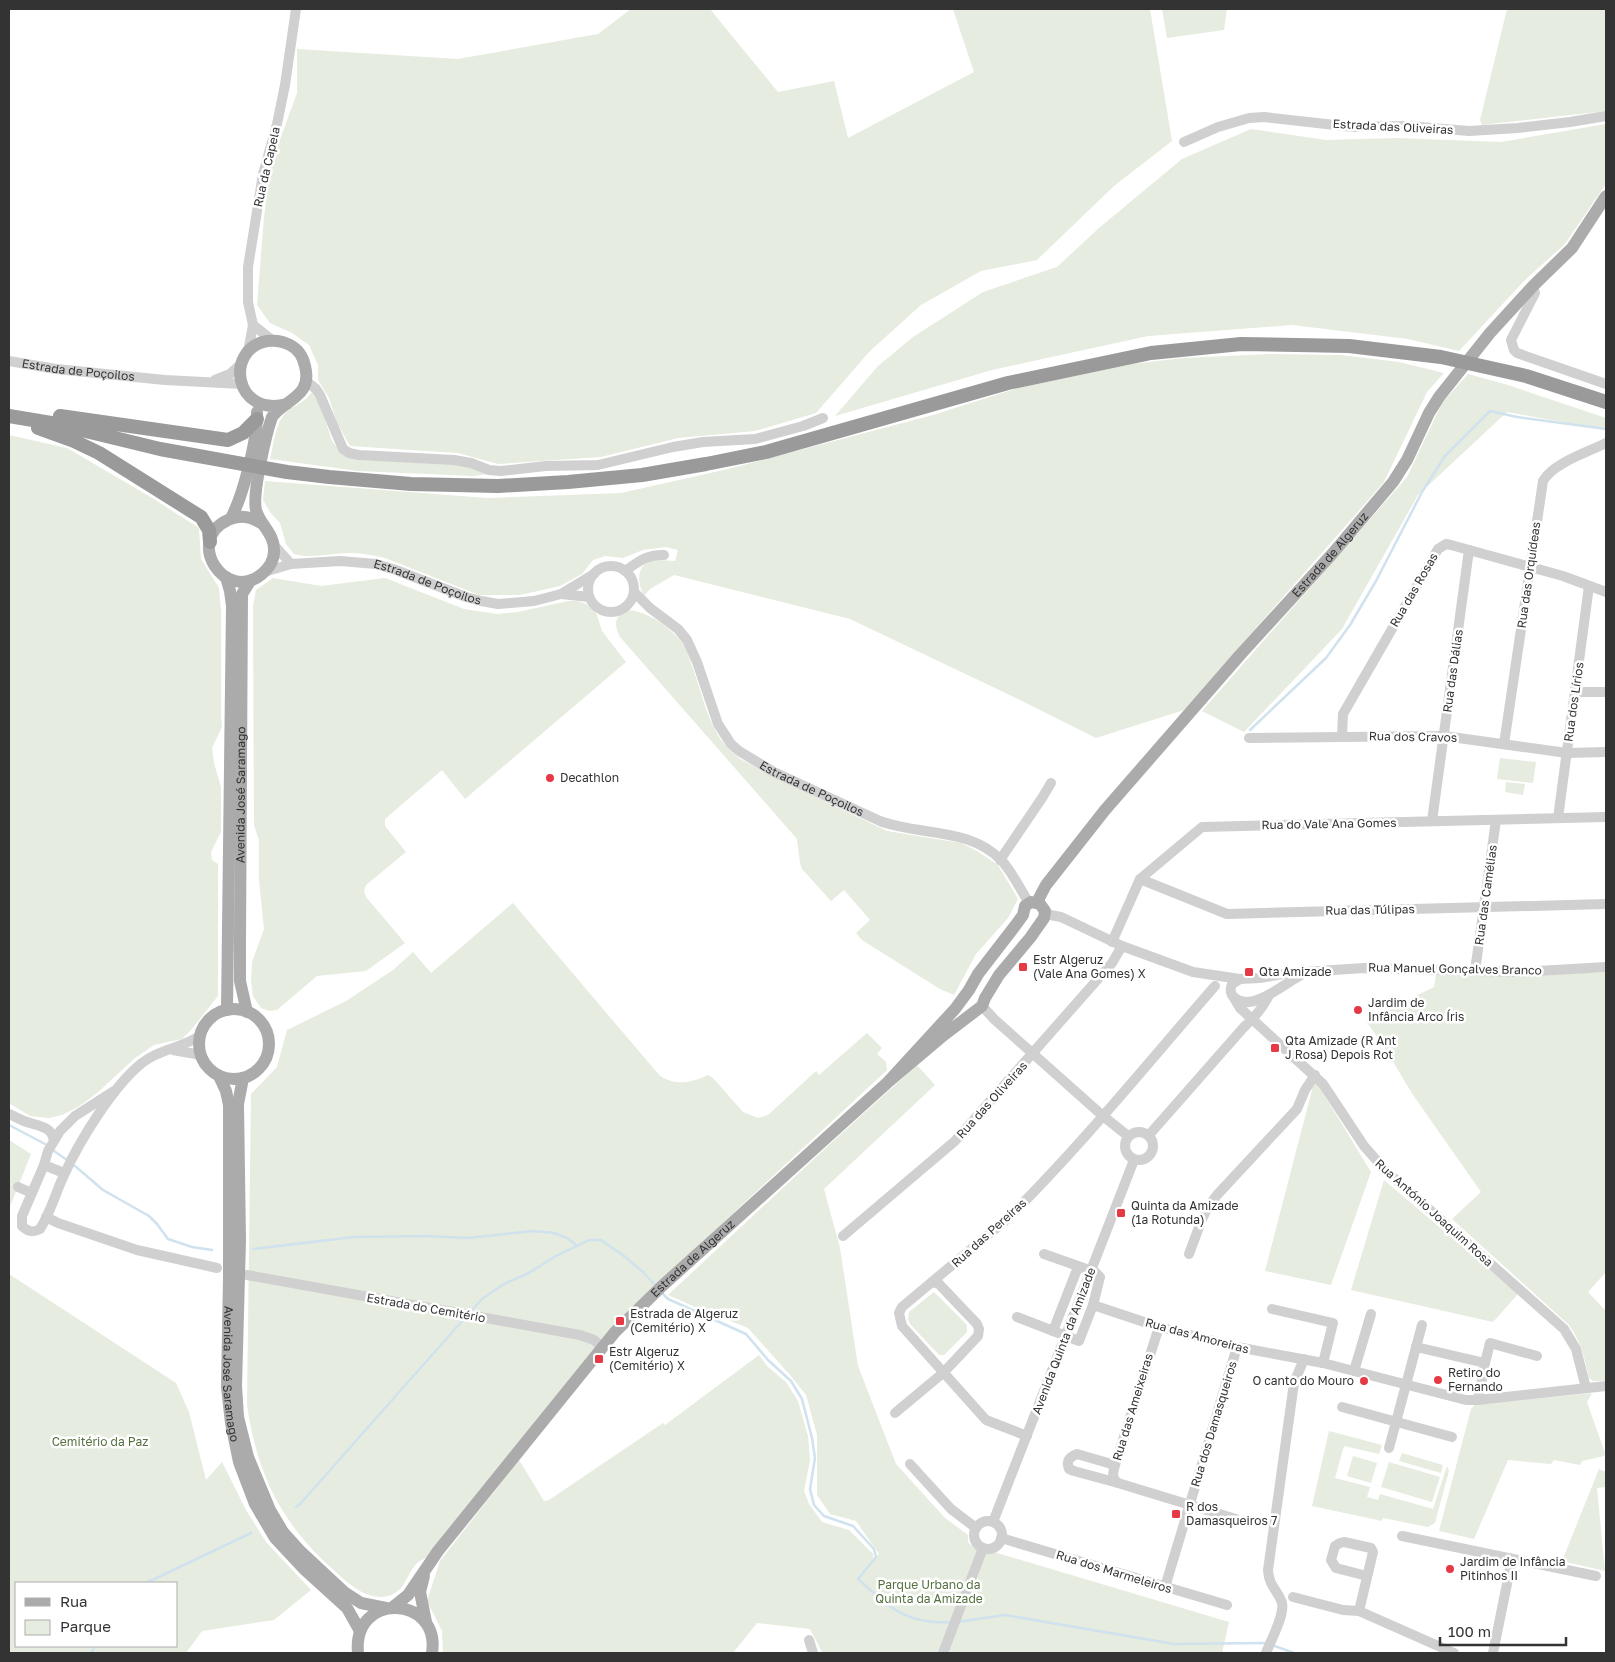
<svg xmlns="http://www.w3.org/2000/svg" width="1615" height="1662" font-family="'Golos Text',sans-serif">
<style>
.green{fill:#e6ecdf;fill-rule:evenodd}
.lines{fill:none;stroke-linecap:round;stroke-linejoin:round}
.stream{stroke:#cfe2ee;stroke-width:2.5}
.minor{stroke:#d0d0d0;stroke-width:10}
.major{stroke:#ababab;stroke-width:12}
.highway{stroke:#9a9a9a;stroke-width:14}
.poi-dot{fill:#e63946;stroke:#fff;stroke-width:2}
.labels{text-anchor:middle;stroke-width:5;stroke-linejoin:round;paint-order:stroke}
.street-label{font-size:12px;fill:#333;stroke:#fff}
.poi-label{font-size:12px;fill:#333;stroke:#fff;text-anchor:start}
.park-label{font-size:12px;fill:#56703f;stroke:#fff}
</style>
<rect width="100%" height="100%" fill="#fff"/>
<!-- green -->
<path class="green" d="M 631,9 L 710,9 L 778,92 L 834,81 L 848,138 L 974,72 L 953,9 L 1150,9 L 1172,141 L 1114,186 L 1037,260 L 981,271 L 921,305 L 870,351 L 816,413 L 755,431 L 678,438 L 601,457 L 498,464 L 458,453 L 350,446 L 337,423 L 329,398 L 318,380 L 318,365 L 309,345 L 292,333 L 270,323 L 257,305 L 264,217 L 271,164 L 297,93 L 297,49 L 458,59 L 598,34 Z
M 1162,9 L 1227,9 L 1224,30 L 1167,38 Z
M 1507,9 L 1606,9 L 1606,111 L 1482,125 L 1480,120 Z
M 1606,124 L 1606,184 L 1565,244 L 1526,279 L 1459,351 L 1408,339 L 1292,325 L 1148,336 L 992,370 L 835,416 L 878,366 L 913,337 L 983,292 L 1057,267 L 1099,228 L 1182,159 L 1251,129 L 1326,140 L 1396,138 L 1501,142 Z
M 1269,354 L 1341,355 L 1399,362 L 1444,373 L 1427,392 L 1384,482 L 1184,710 L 1096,738 L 1022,701 L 850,619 L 674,575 L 650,589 L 644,596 C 638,585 635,566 651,561 C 658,559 667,561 675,561 L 678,550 L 666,547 L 643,550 L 623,558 L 605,556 L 593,560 L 582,574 L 560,586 L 520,595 L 479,595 L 385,558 C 373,555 361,553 349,553 C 331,553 313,559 294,554 L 286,544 L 280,523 L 270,512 L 263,500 L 265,481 L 487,498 L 621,493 L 728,469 L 933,415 L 1018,388 L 1132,364 L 1183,358 Z
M 1468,374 L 1508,385 L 1606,418 L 1606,430 L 1507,412 L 1418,495 L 1342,629 L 1244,732 L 1202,711 L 1407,477 L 1442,403 Z
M 312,392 L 320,404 L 332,441 L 343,455 L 464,465 L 487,474 L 475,476 L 358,471 L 270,459 C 274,444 275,421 288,411 C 298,403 303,404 312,392 Z
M 9,435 L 67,448 L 149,496 L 199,528 L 201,559 L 219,588 L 221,611 L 221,715 L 222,727 L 212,748 L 214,763 L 221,787 L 221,832 L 211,852 L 212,860 L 218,864 L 218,996 L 191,1030 L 182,1039 L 154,1045 L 135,1058 L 97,1093 L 78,1107 L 62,1115 L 49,1118 L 30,1116 L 9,1103 Z
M 273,578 L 321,586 L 385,578 L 464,609 L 497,614 L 518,612 L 568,601 L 577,601 L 586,604 L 593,609 L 597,615 L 602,631 L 626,662 L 465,799 L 442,770 L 385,819 L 385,826 L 406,852 L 366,885 L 364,891 L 366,897 L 405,943 L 366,971 L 317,976 L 277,1010 L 269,1011 L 261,1008 L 253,996 L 251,981 L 252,962 L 264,929 L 259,880 L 259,840 L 254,825 L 253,606 L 256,590 Z
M 626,610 C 637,610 645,614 655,619 C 664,625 674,633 681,641 C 687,648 689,658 692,666 C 705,700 708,735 740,759 L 826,802 L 887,831 L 961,843 L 977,851 L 998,865 L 1018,899 L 1008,918 L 976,954 L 954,995 L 940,989 L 862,940 L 856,933 L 870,920 L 844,890 L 831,901 L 802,869 L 800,863 L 797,839 L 620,637 C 614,626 614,616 626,610 Z
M 1500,758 L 1536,762 L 1533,783 L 1497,779 Z
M 1506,782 L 1525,784 L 1523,795 L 1505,792 Z
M 513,903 L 660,1076 C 675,1086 692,1083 708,1075 L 713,1078 L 743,1112 L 758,1118 L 768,1115 L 816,1071 L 819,1075 L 867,1033 L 882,1048 L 877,1054 L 886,1062 L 887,1070 L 658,1283 L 431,1555 C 427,1557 421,1560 417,1563 C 407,1573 405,1592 388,1596 C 369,1601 351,1586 338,1574 C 282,1525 258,1478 247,1405 L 251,1094 L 277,1067 L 287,1030 L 346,1001 L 393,970 L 413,952 L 431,973 Z
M 1606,972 L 1606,1272 L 1588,1292 L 1606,1311 L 1606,1381 L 1593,1381 L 1589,1378 C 1584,1356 1581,1341 1568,1324 L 1452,1219 L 1481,1192 L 1411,1092 L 1385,1048 L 1366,1021 L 1434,987 L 1436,975 L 1512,976 Z
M 917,1065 L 935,1085 L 824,1189 L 840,1248 L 858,1366 L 896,1464 L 945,1518 L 968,1535 L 968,1542 L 974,1548 L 994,1552 L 1229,1622 L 1222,1653 L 824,1653 L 822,1652 L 810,1629 L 757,1623 L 733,1653 L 443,1653 L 442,1631 L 427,1601 L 440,1561 L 519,1460 L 544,1501 L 549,1500 L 663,1423 L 665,1425 L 759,1355 L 768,1367 L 786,1382 L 798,1401 L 808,1436 L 810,1460 L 804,1491 L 809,1504 L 822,1522 L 849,1530 L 873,1554 L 873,1559 L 863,1571 L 879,1554 L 856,1521 L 830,1514 L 817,1495 L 817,1435 L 806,1395 L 790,1375 L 748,1328 L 695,1307 L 668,1295 L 830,1144 Z
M 1317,1083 L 1371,1172 L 1331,1285 L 1265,1271 L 1313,1086 Z
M 9,1140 L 31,1154 L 9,1209 Z
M 1384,1180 L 1518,1294 L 1493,1322 L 1351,1290 Z
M 9,1274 L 176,1383 L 189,1412 L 206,1480 L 222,1462 L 246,1510 L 266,1542 L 311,1590 L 274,1620 L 202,1631 L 186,1653 L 9,1653 ZM 16,1583 L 176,1583 L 176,1646 L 16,1646 Z
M 934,1292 L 967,1325 L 967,1332 L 944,1355 L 939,1355 L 910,1324 L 908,1319 L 909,1312 Z
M 1592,1393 L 1587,1402 L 1605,1453 L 1604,1456 L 1582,1461 L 1580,1465 L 1554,1460 L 1551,1464 L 1508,1460 L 1474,1539 L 1439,1531 L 1471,1409 L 1475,1405 Z
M 1329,1431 L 1382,1445 L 1379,1454 L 1344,1446 L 1335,1478 L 1370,1487 L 1367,1497 L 1378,1500 L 1380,1494 L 1433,1509 L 1447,1466 L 1449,1471 L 1435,1523 L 1428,1527 L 1383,1518 L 1382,1521 L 1312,1506 Z
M 1402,1453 L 1443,1465 L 1441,1473 L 1399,1461 Z
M 1353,1456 L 1377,1463 L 1371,1483 L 1347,1476 Z
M 1389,1462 L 1440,1477 L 1432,1502 L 1381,1487 Z
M 1599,1469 L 1606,1472 L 1606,1487 L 1597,1488 L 1605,1571 L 1562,1561 Z"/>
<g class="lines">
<!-- stream -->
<path class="stream" d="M 1250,730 L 1326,658 L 1350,625 L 1376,581 L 1422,492 L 1445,456 L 1490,411 L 1517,417 L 1606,429
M 9,1125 L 45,1144
M 54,1151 L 67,1160
M 75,1166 L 103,1190 L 149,1216 L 157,1224 L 168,1239 L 192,1247 L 212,1250
M 253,1249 L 354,1237 L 427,1236 L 468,1238 L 533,1231 L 554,1233 L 567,1238 L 576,1245
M 662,1293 L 668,1299 L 746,1334 L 768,1360 L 791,1381 L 802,1399 L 812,1438 L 815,1458 L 810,1489 L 814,1505 L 824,1516 L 853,1526 L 874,1549 L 876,1557 L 858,1579 C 891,1608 906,1625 952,1622
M 472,1310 L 482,1299 L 504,1284 L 529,1273 L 554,1257 L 589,1240 L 601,1240 L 624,1256 L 643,1272 L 657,1287
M 296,1507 L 300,1504 L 463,1320
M 146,1583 L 251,1533
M 957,1622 L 1005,1615 L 1174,1644 L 1266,1643
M 1272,1645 L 1294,1653
M 91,1653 L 95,1646"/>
<!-- minor -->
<g class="minor">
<path d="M 1184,142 L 1218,127 L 1249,118 L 1264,117 L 1353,127 L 1408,126 L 1469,131 L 1518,128 L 1570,122 L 1606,116"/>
<path d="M 1533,286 L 1535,293 L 1511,340 L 1514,350 L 1517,353 L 1606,384"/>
<path d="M 253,325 L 272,340"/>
<path d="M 248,352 L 253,325 L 248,302 L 248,267 L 263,174 L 277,124 L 285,85 L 296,9"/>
<path id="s1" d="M 9,361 L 56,369 L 165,380 L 242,384"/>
<path d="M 215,380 L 230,374 L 241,364"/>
<path d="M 306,381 L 316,389 L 320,395 L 343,449 L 349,453 L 359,455 L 454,460 L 471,463 L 489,470 L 501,471 L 546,466 L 598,465 L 673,447 L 703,442 L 755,439 L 803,426 L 823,418"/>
<path d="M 274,545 L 291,564"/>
<circle cx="611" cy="589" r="23"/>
<path d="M 625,571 C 638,562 647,554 664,555"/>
<path id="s2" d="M 264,572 L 291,564 L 340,561 L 376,564 L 396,570 L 466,597 L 481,601 L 498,604 L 534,601 L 561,594 L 594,574"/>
<path id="s3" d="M 634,592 L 650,608 L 678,629 L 687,640 L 697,662 L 718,724 L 731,744 L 739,751 L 774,772 L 880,821 C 920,836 970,827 1002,861 C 1013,873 1020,889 1029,903"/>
<path d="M 561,594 L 589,597"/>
<path d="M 1575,692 L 1606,692"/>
<path d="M 1342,736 L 1343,714 L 1438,549 L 1446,544 L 1451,545 L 1563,576 L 1606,592"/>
<path d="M 1249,738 L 1444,736 L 1567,753 L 1606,752"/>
<path d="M 1504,744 L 1543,481 C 1553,463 1588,452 1606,443"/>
<path d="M 1558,818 L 1589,586"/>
<path d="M 1432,821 L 1469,550"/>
<path d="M 1000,860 L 1042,798 L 1051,783"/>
<path d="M 1140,879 L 1227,914 L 1606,904"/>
<path d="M 1045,914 L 1061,917 L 1122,946 L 1193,972 L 1240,979 L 1260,978 L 1289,973 L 1364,968 L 1518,972 L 1606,967"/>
<path d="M 1112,942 L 1140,879 L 1202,827 L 1606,817"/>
<path d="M 1475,971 L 1496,820"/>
<path d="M 1240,979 L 1232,984 C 1230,989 1230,995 1235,998 C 1251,1013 1285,983 1301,975"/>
<path d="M 1234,998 L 1240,1008 L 1323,1084 L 1364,1146 L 1386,1171 L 1564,1329 L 1576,1349 L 1586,1388"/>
<path d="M 982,1006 L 994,1019 L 1103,1116 L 1128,1136"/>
<path d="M 173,1050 L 201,1055"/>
<path d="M 114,1091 L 75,1116 L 60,1131 L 48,1151 L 44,1165 L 22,1216 L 22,1226 C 28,1232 33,1233 40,1229 C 51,1212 56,1191 65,1173 C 80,1140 114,1085 142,1063 C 159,1049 183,1048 201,1035"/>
<path d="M 9,1114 C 14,1116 19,1119 24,1121 C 36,1126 51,1125 54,1140"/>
<circle cx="1139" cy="1146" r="14"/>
<path d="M 1149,1135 L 1244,1027 C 1255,1017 1263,1008 1269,995"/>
<path d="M 44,1165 L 64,1173"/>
<path d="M 18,1187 L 32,1193"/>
<path d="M 46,1217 L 58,1223 L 137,1250 L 217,1268"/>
<path d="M 843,1236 L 955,1141 L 1112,963 L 1122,946"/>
<path d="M 1189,1254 L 1202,1219 L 1208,1207 L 1217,1195 L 1297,1109 L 1305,1090 L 1315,1075"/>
<path d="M 247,1275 L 580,1335 L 594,1340 L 602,1347"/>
<path d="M 1093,1305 L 1159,1327 L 1237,1347 L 1323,1363 L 1466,1400 L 1478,1400 L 1606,1386"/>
<path d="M 1272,1309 L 1333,1323 L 1323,1363"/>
<path d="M 1017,1317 L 1079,1341 L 1093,1305 L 1100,1277 L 1095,1272 L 1044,1254"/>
<path d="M 1159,1327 L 1115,1465 C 1113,1473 1111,1478 1118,1483 L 1236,1519"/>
<path d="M 1053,1331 L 1078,1267"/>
<path d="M 1416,1347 L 1485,1363"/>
<path d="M 1354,1371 L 1371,1314"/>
<path d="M 1478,1400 L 1485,1363 L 1490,1343 L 1537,1356"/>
<path d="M 1342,1407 L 1452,1437"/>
<path d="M 895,1413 L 943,1373 L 978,1336 L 979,1329 L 977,1324 L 939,1284 L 932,1282"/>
<path d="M 1027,1436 L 986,1420 L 902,1326 L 899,1313 L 902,1307 L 1006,1220 C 1080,1147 1146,1065 1215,986"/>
<path d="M 1389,1448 L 1422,1325"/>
<path d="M 910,1464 L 951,1509 L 976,1528"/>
<path d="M 1115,1465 L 1077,1454 C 1069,1457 1066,1461 1069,1469 L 1074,1471 L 1118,1483"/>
<circle cx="988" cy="1535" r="14"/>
<path d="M 993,1522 L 1134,1160"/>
<path d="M 1402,1536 L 1596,1576"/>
<path d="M 1001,1538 L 1227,1605"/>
<path d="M 1165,1587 L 1237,1347"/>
<path d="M 1293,1597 L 1343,1610 L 1359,1611 L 1454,1653"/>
<path d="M 1359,1611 L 1373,1552 L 1371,1548 L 1344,1542 L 1340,1543 L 1335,1546 L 1331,1560 L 1336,1568 L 1367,1576"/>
<path d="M 809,1640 L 813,1653"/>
<path d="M 943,1653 L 983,1548"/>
<path d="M 1266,1653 C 1270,1642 1285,1615 1282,1603 C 1278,1590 1269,1587 1268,1570 L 1294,1383 L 1304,1359"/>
<path d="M 1493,1653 L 1512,1559"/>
</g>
<!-- major -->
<g class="major">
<path d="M 231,518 C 243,496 258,438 257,412"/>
<path d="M 264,525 C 253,517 240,514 228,520 C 184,540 225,604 262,574 C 269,568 274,560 274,551 C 275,534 260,525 256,510 C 252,494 266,434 272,417 C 285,399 313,397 305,366 C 303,357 298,349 290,345 C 283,341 275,340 267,341 C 224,349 234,418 287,404"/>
<path d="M 226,577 L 230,591 L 232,606 L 227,1010"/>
<path id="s4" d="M 1037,902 L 1046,885 L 1105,810 L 1240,655 L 1333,553 L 1393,482 L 1407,460 L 1429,413 L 1439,397 L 1490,333 L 1533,286 L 1572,248 L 1606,196"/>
<circle cx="234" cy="1044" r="35"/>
<path id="s5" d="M 247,1012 L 240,981 L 240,939 L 242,594 L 251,580"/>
<path id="s6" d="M 219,1076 L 226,1091 L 229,1105 L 229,1277 L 227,1387 L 231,1423 L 239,1462 L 255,1504 L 275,1538 L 303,1568 L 347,1608 L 360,1631"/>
<path d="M 243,1078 L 238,1104 L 240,1240 L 236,1386 L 238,1417 L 248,1457 L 270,1510 L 283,1532 L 300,1551 L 344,1592 L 361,1603 L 386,1608"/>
<path d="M 424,1576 L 420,1592 L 426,1622"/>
<path id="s7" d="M 393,1607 L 408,1595 L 438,1551 L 615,1332 L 661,1287 L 887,1083 L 944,1035 L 982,1006 L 985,998 L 999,975 L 1030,938 L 1044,918 L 1045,911 L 1040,904 L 1031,902 L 1025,906 L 1023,915 L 1015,926 L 978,974 L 969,990 L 955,1009 L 887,1083"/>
<path d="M 358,1653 C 352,1591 441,1595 432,1653"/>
</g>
<!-- highway -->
<path class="highway" d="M 9,416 L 57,424 L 160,449 L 287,472 L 329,477 L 411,484 L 498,486 L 568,482 L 642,475 L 706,464 L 766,452 L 1008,383 L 1151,353 L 1241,344 L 1349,346 L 1441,357 L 1526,376 L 1606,402
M 60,416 L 228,440 L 243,433 L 257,419
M 38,428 L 74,441 L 99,453 L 201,517 L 209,530 L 210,542"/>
</g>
<!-- markers -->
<g class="poi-dot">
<circle cx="550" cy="778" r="5"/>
<rect x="1018" y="962" width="10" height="10" rx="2.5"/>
<rect x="1244" y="967" width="10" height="10" rx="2.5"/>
<circle cx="1358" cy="1010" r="5"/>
<rect x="1270" y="1043" width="10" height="10" rx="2.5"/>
<rect x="1116" y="1208" width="10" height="10" rx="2.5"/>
<rect x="615" y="1316" width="10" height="10" rx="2.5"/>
<rect x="594" y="1354" width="10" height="10" rx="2.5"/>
<circle cx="1438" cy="1380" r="5"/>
<circle cx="1364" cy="1381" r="5"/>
<rect x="1171" y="1509" width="10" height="10" rx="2.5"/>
<circle cx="1450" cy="1569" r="5"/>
</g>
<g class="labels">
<!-- street labels -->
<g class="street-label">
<text transform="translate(1393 127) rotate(3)" y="4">Estrada das Oliveiras</text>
<text transform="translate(267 167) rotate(-77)" y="4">Rua da Capela</text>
<text dy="4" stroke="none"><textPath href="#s1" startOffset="70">Estrada de Poçoilos</textPath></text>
<text dy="4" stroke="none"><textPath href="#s4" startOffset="455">Estrada de Algeruz</textPath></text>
<text transform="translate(1529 575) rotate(-82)" y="4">Rua das Orquídeas</text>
<text dy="4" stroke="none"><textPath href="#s2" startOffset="168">Estrada de Poçoilos</textPath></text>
<text transform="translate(1414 590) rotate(-60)" y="4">Rua das Rosas</text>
<text transform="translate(1453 671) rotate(-82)" y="4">Rua das Dálias</text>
<text transform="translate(1574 702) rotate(-82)" y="4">Rua dos Lírios</text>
<text transform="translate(1413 737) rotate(1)" y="4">Rua dos Cravos</text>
<text dy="4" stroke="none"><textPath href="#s3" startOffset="278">Estrada de Poçoilos</textPath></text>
<text dy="4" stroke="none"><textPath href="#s5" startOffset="218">Avenida José Saramago</textPath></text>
<text transform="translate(1329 824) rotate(-1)" y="4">Rua do Vale Ana Gomes</text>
<text transform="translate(1486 895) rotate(-82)" y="4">Rua das Camélias</text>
<text transform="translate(1370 910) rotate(-1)" y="4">Rua das Túlipas</text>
<text transform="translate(1455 969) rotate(1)" y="4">Rua Manuel Gonçalves Branco</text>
<text transform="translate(992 1100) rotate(-48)" y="4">Rua das Oliveiras</text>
<text transform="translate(1434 1213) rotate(42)" y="4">Rua António Joaquim Rosa</text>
<text transform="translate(989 1233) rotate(-42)" y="4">Rua das Pereiras</text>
<text dy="4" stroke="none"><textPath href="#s7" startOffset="461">Estrada de Algeruz</textPath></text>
<text transform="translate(426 1308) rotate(10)" y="4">Estrada do Cemitério</text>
<text transform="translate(1197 1336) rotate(15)" y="4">Rua das Amoreiras</text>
<text transform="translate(1064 1341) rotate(-69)" y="4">Avenida Quinta da Amizade</text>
<text dy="4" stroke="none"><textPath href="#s6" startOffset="300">Avenida José Saramago</textPath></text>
<text transform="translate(1133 1407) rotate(-73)" y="4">Rua das Ameixeiras</text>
<text transform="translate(1214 1424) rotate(-73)" y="4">Rua dos Damasqueiros</text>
<text transform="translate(1114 1572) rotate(17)" y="4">Rua dos Marmeleiros</text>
</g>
<!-- poi labels -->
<g class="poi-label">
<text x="560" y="782">Decathlon</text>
<text x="1033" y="964">Estr Algeruz<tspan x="1033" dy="14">(Vale Ana Gomes) X</tspan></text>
<text x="1259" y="976">Qta Amizade</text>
<text x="1368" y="1007">Jardim de<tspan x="1368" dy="14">Infância Arco Íris</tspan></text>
<text x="1285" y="1045">Qta Amizade (R Ant<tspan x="1285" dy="14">J Rosa) Depois Rot</tspan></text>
<text x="1131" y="1210">Quinta da Amizade<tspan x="1131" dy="14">(1ª Rotunda)</tspan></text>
<text x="630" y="1318">Estrada de Algeruz<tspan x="630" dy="14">(Cemitério) X</tspan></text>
<text x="609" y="1356">Estr Algeruz<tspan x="609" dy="14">(Cemitério) X</tspan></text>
<text x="1448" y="1377">Retiro do<tspan x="1448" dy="14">Fernando</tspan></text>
<text x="1354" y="1385" text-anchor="end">O canto do Mouro</text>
<text x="1186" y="1511">R dos<tspan x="1186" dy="14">Damasqueiros 7</tspan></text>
<text x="1460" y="1566">Jardim de Infância<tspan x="1460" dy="14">Pitinhos II</tspan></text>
</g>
<!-- park labels -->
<g class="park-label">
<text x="100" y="1446">Cemitério da Paz</text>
<text x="929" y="1589">Parque Urbano da<tspan x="929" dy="14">Quinta da Amizade</tspan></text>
</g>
</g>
<!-- border -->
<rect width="1615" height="1662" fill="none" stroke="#333333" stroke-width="20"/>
<!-- legend -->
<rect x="15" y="1582" width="162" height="65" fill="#ffffff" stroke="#adadad"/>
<rect x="25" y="1598" width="25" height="8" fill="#ababab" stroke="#adadad"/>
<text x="60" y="1607" font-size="15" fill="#333333">Rua</text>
<rect x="25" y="1620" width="25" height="15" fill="#e6ecdf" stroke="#adadad"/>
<text x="60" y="1632" font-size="15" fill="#333333">Parque</text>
<!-- scale -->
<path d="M1440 1637v8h126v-8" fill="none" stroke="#333333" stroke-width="2.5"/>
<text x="1448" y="1637" font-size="15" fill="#333333" stroke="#ffffff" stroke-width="4" paint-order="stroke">100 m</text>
</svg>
